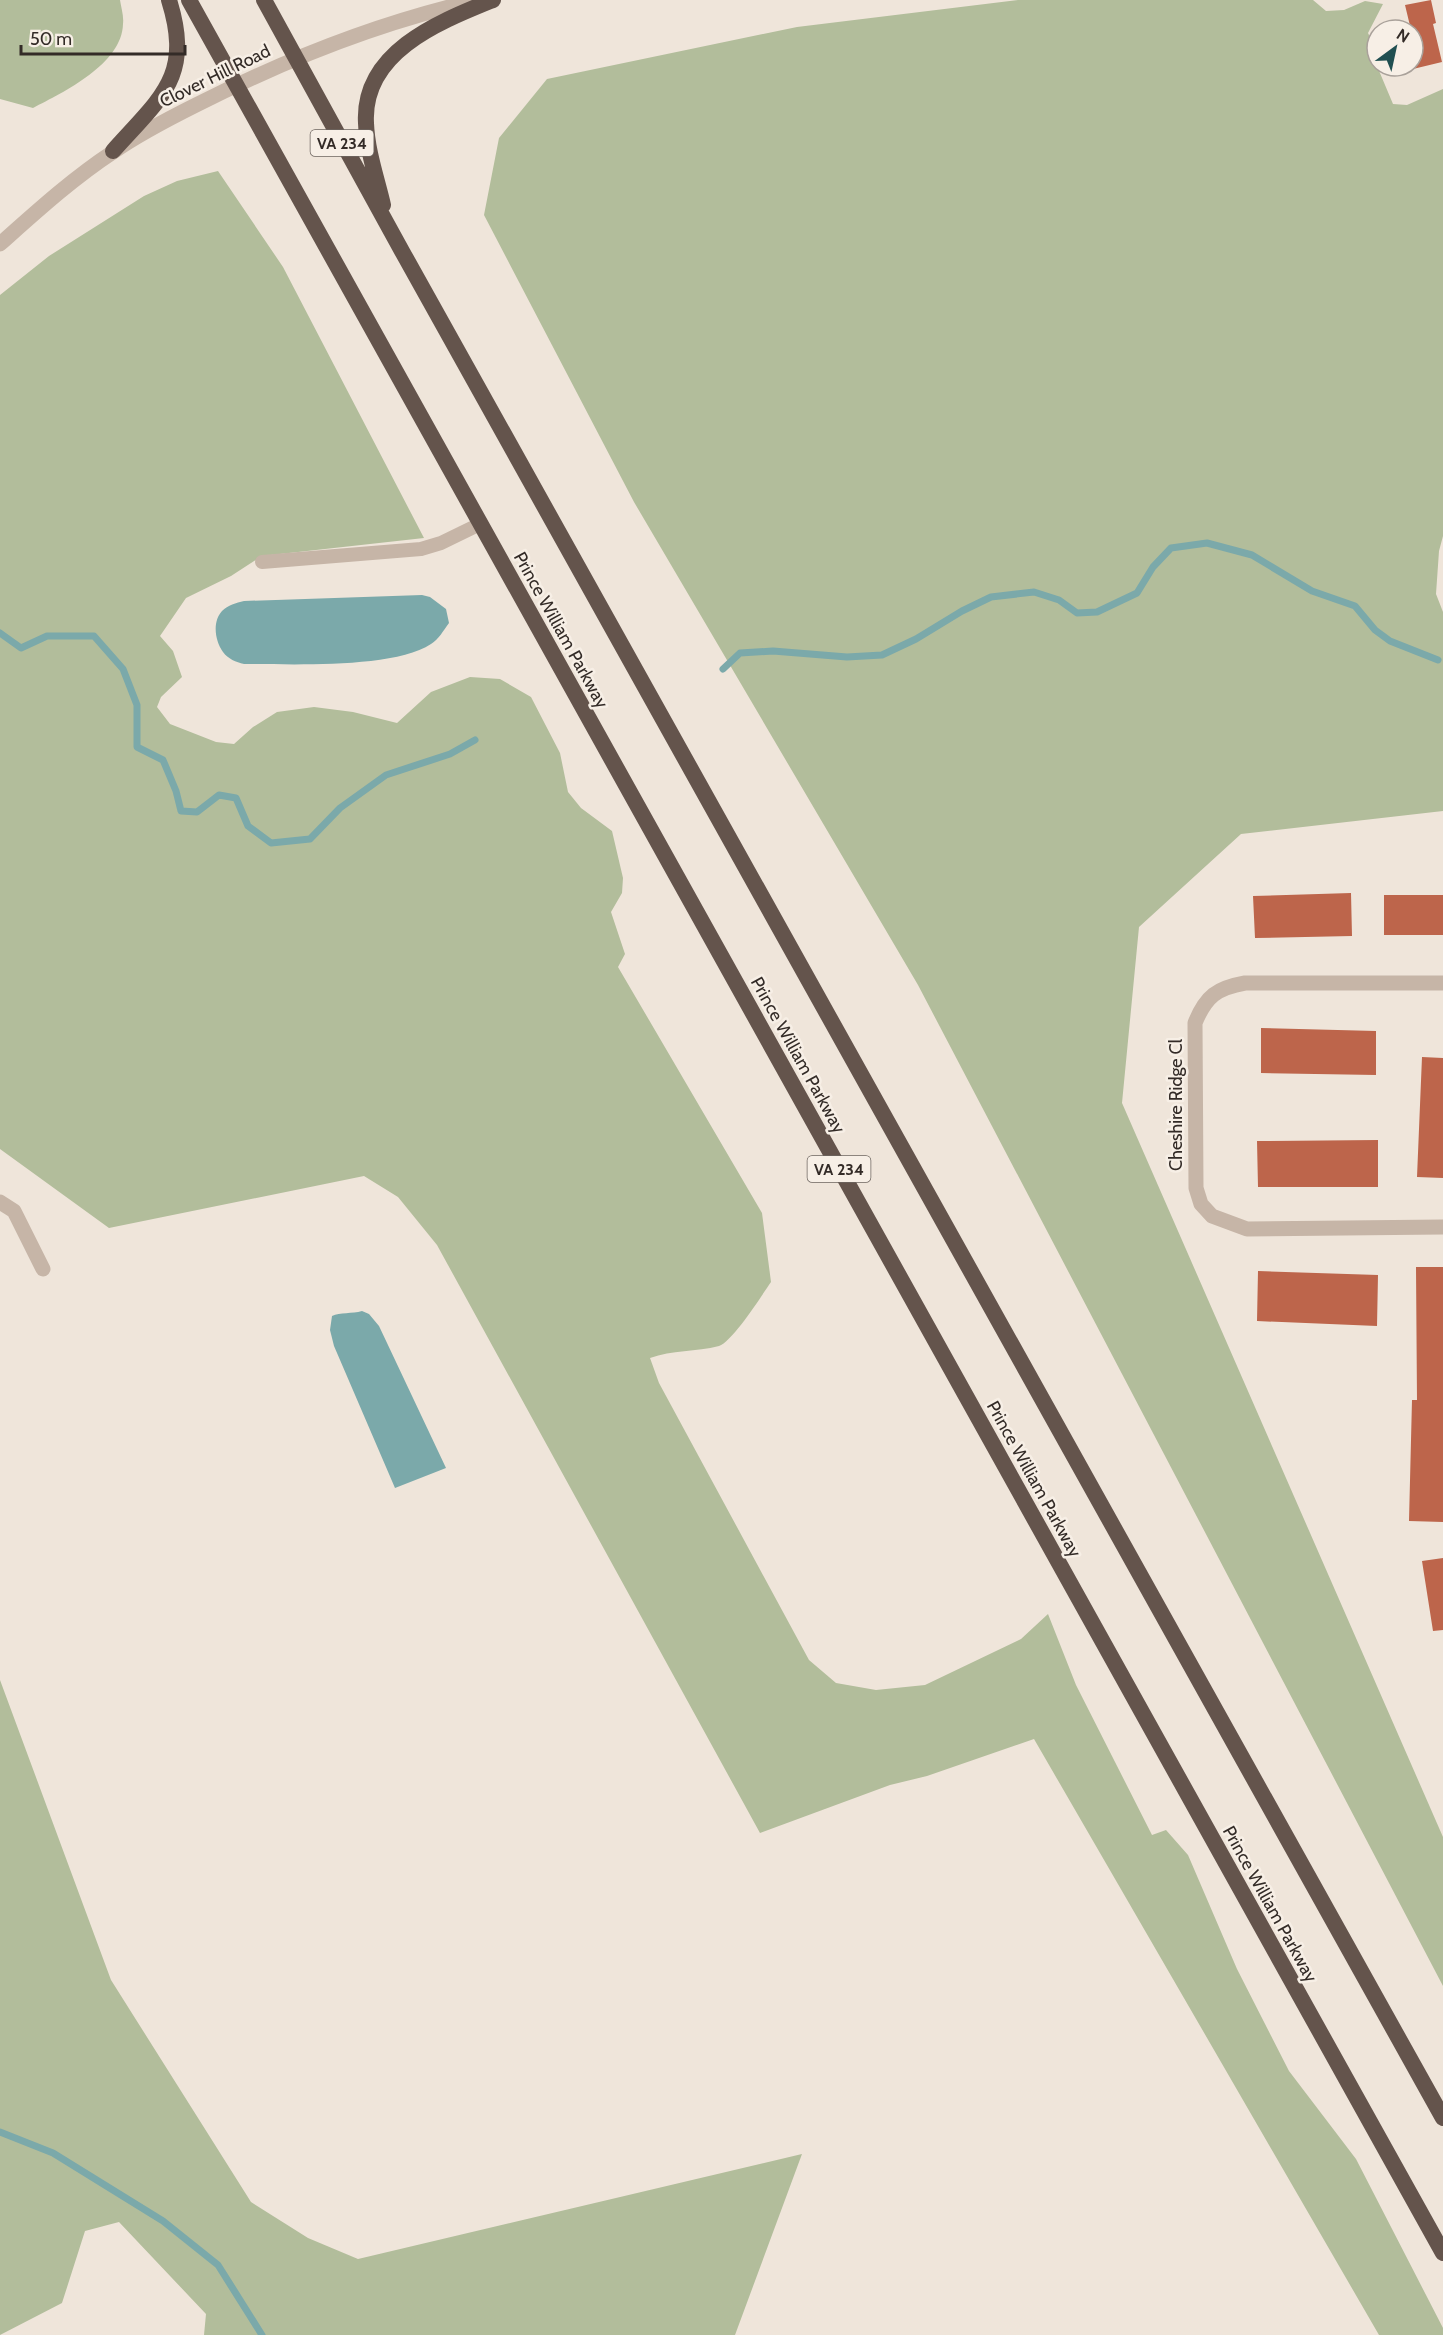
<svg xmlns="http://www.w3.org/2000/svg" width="1443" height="2335" font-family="Cabin,sans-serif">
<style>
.green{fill:#b2bd9b}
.water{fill:#7ba9aa}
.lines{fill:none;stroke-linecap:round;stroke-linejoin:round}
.stream{stroke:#7ba9aa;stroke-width:7}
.building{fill:#bd654b}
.service{stroke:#c6b5a7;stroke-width:14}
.minor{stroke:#c6b5a7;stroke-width:15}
.tertiary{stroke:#c6b5a7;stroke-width:15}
.trunk{stroke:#64544c;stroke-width:16}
.labels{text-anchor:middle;stroke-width:5;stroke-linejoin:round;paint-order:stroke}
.shield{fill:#f7efe6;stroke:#6e6660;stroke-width:1.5}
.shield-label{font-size:16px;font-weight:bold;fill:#332b27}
.street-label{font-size:18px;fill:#332b27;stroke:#f7efe6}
</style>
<rect width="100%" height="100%" fill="#efe5da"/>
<!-- green -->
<path class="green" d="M 0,0 L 120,0 C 121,7 124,16 123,24 C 122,64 64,92 33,108 L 0,99 Z
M 1018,0 L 1313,0 L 1326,11 L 1344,10 L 1365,1 L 1383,4 L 1368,33 L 1375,47 L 1377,66 L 1393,104 L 1407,105 L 1443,89 L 1443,536 L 1439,551 L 1436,594 L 1443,612 L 1443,811 L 1241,834 L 1139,927 L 1122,1103 L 1443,1837 L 1443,1986 L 918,985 L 634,502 L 484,215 L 499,138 L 547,79 L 797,27 Z
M 218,171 L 283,267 L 424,538 L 262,556 L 231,576 L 186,598 L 160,636 L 173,651 L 182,677 L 161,697 L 157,707 L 170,724 L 216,742 L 234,744 L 253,727 L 277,712 L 314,707 L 353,712 L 397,723 L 431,692 L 470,677 L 500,679 L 531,697 L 560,753 L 568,792 L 581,808 L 612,831 L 623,878 L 622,893 L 611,912 L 625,954 L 618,967 L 762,1213 L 771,1282 C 762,1295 733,1341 719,1346 C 696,1352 672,1350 650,1358 L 659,1383 L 809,1660 L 836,1683 L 876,1690 L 925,1685 L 1021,1639 L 1048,1614 L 1076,1685 L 1152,1835 L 1166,1830 L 1188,1855 L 1237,1969 L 1289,2071 L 1356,2159 L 1443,2328 L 1443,2335 L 1379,2335 L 1034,1739 L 927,1776 L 890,1785 L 760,1833 L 437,1245 L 398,1197 L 364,1176 L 109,1228 L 0,1149 L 0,295 L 49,256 L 144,196 L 177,181 Z
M 0,1680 L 111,1980 L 251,2202 L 308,2238 L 358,2259 L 802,2154 L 735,2335 L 204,2335 L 206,2314 L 119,2222 L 85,2231 L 62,2303 L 0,2335 Z"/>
<!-- water -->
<path class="water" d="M 422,595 L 430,597 L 446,609 L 449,623 C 443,631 439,639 431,644 C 393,669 290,664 244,664 C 236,662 228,659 223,652 C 215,641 212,622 222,611 C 228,605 236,603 244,601 Z
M 362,1311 L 369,1314 L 379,1326 L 446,1468 L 395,1488 L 334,1346 L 330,1330 L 332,1316 C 340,1312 352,1314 362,1311 Z"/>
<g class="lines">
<!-- stream -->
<path class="stream" d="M 0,633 L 21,648 L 47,636 L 94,636 L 123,669 L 137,705 L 137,747 L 163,760 L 176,791 L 181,811 L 197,812 L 219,795 L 236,798 L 248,826 L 271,843 L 310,839 L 340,808 L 386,775 L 450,754 L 475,740
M 723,669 L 740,653 L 773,651 L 847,657 L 882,655 L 916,639 L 962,611 L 991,597 L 1034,592 L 1059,600 L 1077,613 L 1097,612 L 1137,593 L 1153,567 L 1171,548 L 1207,543 L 1252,555 L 1312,591 L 1355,606 L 1375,630 L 1390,641 L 1438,660
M 0,2132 L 53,2153 L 163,2221 L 218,2265 L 262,2335"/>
</g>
<!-- building -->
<path class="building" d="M 1431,0 L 1436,23 L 1433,24 L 1442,62 L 1413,69 L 1413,30 L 1411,30 L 1405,5 Z
M 1351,893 L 1352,936 L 1255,938 L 1253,896 Z
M 1384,895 L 1443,895 L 1443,935 L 1384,935 Z
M 1261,1028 L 1376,1031 L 1376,1075 L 1261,1073 Z
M 1422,1057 L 1443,1058 L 1443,1178 L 1417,1177 Z
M 1378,1140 L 1378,1187 L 1258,1187 L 1257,1141 Z
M 1416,1267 L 1443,1267 L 1443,1522 L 1409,1521 L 1412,1400 L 1417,1400 Z
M 1258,1271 L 1378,1275 L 1377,1326 L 1257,1321 Z
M 1443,1558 L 1443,1630 L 1433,1631 L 1422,1561 Z"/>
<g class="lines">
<!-- service -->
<path class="service" d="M 262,562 L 421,549 L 441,543 L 480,524"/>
<!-- minor -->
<path class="minor" d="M 1443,983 L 1245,983 C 1217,988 1206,996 1195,1023 L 1196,1188 L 1201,1204 L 1212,1216 L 1247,1229 L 1443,1227
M 0,1202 L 14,1211 L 43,1269"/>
<!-- tertiary -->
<path class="tertiary" d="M 0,244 C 36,212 72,179 113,152 C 139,134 168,119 196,105 C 285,60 380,22 478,0"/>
<!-- trunk -->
<path class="trunk" d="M 189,0 L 1443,2253
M 264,0 L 403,253 L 1443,2118
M 113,151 C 161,97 193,77 169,0
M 383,205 C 377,179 367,151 366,123 C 362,52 439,22 493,0"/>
</g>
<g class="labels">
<!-- shield labels -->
<g class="shield">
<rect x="310.5" y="130" width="63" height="26" rx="4.5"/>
<rect x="807.5" y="1156" width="63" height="26" rx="4.5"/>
</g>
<g class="shield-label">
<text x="342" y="149">VA 234</text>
<text x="839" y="1175">VA 234</text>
</g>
<!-- street labels -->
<g class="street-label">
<text transform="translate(215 76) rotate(-26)" y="6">Clover Hill Road</text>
<text transform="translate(561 630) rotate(61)" y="6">Prince William Parkway</text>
<text transform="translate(798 1055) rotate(61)" y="6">Prince William Parkway</text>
<text transform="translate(1176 1105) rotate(-90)" y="6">Cheshire Ridge Cl</text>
<text transform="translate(1034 1479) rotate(61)" y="6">Prince William Parkway</text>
<text transform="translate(1270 1904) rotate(61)" y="6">Prince William Parkway</text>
</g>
</g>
<!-- north arrow -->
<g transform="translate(1395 48) rotate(33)"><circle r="28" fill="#f7efe6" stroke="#a9a19a" stroke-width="1.5"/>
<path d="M0-4.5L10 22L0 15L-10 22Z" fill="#204f51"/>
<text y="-9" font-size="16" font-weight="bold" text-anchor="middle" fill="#332b27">N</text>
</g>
<!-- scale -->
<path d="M21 45v9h164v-9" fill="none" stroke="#332b27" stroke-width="3"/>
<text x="30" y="45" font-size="18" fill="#332b27" stroke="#f7efe6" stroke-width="4.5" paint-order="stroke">50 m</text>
</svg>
